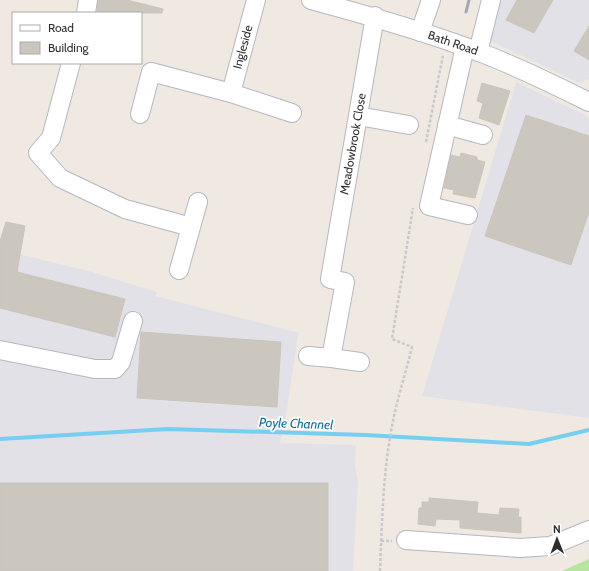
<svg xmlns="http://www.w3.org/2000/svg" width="589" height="571" font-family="Cabin,sans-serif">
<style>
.industrial{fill:#e3e1e8}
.green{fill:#b6e59e}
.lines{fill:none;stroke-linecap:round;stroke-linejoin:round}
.stream{stroke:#75cff0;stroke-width:4}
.building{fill:#cbc7bf;stroke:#cbc5ba}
.minor-casing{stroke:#b4b7c1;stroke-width:20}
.path{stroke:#c9c9c9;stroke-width:2.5;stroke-dasharray:3 2;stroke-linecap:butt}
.minor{stroke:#fff;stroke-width:18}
.rail{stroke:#a3a6b8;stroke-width:3}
.labels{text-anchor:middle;stroke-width:3.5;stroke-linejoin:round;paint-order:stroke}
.street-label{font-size:12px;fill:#2e2e2e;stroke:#fff}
.water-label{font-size:13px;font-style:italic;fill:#0d6fa3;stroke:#fff}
</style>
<rect width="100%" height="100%" fill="#efe9e1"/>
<!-- industrial -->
<path class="industrial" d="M 484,0 L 589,0 L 589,79 L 579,83 L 497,44 L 475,37 Z
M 516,82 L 589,117 L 589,418 L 422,396 Z
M 18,254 L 92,272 L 157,292 L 155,296 L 300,333 L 298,335 L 284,428 L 280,443 L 356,445 L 355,465 L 358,482 L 353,571 L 0,571 L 0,256 Z"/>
<!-- green -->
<path class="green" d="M 589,559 L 589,571 L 562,571 Z"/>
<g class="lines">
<!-- stream -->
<path class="stream" d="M 0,439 L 168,429 L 365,435 L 529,444 L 589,430"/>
</g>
<!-- building -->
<path class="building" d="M 98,0 L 127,0 L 163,9 L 162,13 L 97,13 Z
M 517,0 L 553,0 L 534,33 L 506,20 Z
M 589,26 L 589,60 L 574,51 Z
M 482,83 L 510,91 L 499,125 L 479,118 L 483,103 L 477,101 Z
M 526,115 L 589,136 L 589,212 L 571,265 L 485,236 Z
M 461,153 L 477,157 L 477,160 L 485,162 L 475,198 L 453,194 L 454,190 L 444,188 L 451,155 L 460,157 Z
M 6,222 L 25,226 L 17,272 L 125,299 L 115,337 L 0,308 L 0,241 Z
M 141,332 L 281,342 L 277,407 L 137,398 Z
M 0,483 L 328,483 L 328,571 L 0,571 Z
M 429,498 L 478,502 L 477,513 L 499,515 L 500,508 L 519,509 L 518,517 L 521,517 L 521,533 L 460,528 L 460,520 L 436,519 L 435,526 L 418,524 L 419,508 L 422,508 L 422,502 L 429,502 Z"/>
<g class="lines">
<!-- minor casing -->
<g class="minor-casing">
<path id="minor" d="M 256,0 L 231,93 L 292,113
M 311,0 C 367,15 424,31 479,52 C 516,66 553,84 589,102
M 86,13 L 88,0
M 420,32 L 431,0
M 465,47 L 429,206 L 468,215
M 478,52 L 491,0
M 71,63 L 51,138 L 38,153 L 60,178 L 125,209 L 191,227 L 179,270
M 140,114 L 151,72 L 231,93
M 358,116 L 409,125
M 447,125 L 483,135
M 191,227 L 198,202
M 0,350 L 95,369 L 115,369 L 121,362 L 133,321
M 308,356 L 331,358 L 345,282 L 330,279 L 375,16
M 331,358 L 360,362
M 406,540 L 520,548 L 550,546 L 589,530"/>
</g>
<!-- path -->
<path class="path" d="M 426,142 L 443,55
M 381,541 L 392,541
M 380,571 C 382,521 383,470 393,421 C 398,396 406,372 412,347 L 392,339 L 413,208"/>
<!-- minor -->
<use href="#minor" class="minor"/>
<!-- rail -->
<path class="rail" d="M 466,12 L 469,0"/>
</g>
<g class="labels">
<!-- street labels -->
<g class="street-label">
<text transform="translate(453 43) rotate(19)" y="4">Bath Road</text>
<text transform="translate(243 47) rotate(-75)" y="4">Ingleside</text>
<text transform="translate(353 144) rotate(-80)" y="4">Meadowbrook Close</text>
</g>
<!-- water labels -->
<g class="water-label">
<text transform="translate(296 423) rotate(2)" y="5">Poyle Channel</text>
</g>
</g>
<!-- legend -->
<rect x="12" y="12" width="130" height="52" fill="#ffffff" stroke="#ababab"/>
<rect x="20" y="25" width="20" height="6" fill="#ffffff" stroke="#ababab"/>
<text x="48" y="32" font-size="12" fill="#2e2e2e">Road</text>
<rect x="20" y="42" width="20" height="12" fill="#cbc7bf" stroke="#ababab"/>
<text x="48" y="52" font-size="12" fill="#2e2e2e">Building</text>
<!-- north arrow -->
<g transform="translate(557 539) rotate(359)" stroke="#ffffff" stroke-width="3" paint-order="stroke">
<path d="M0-3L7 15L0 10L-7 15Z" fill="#2e2e2e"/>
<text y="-6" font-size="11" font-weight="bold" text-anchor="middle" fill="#2e2e2e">N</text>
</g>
</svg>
